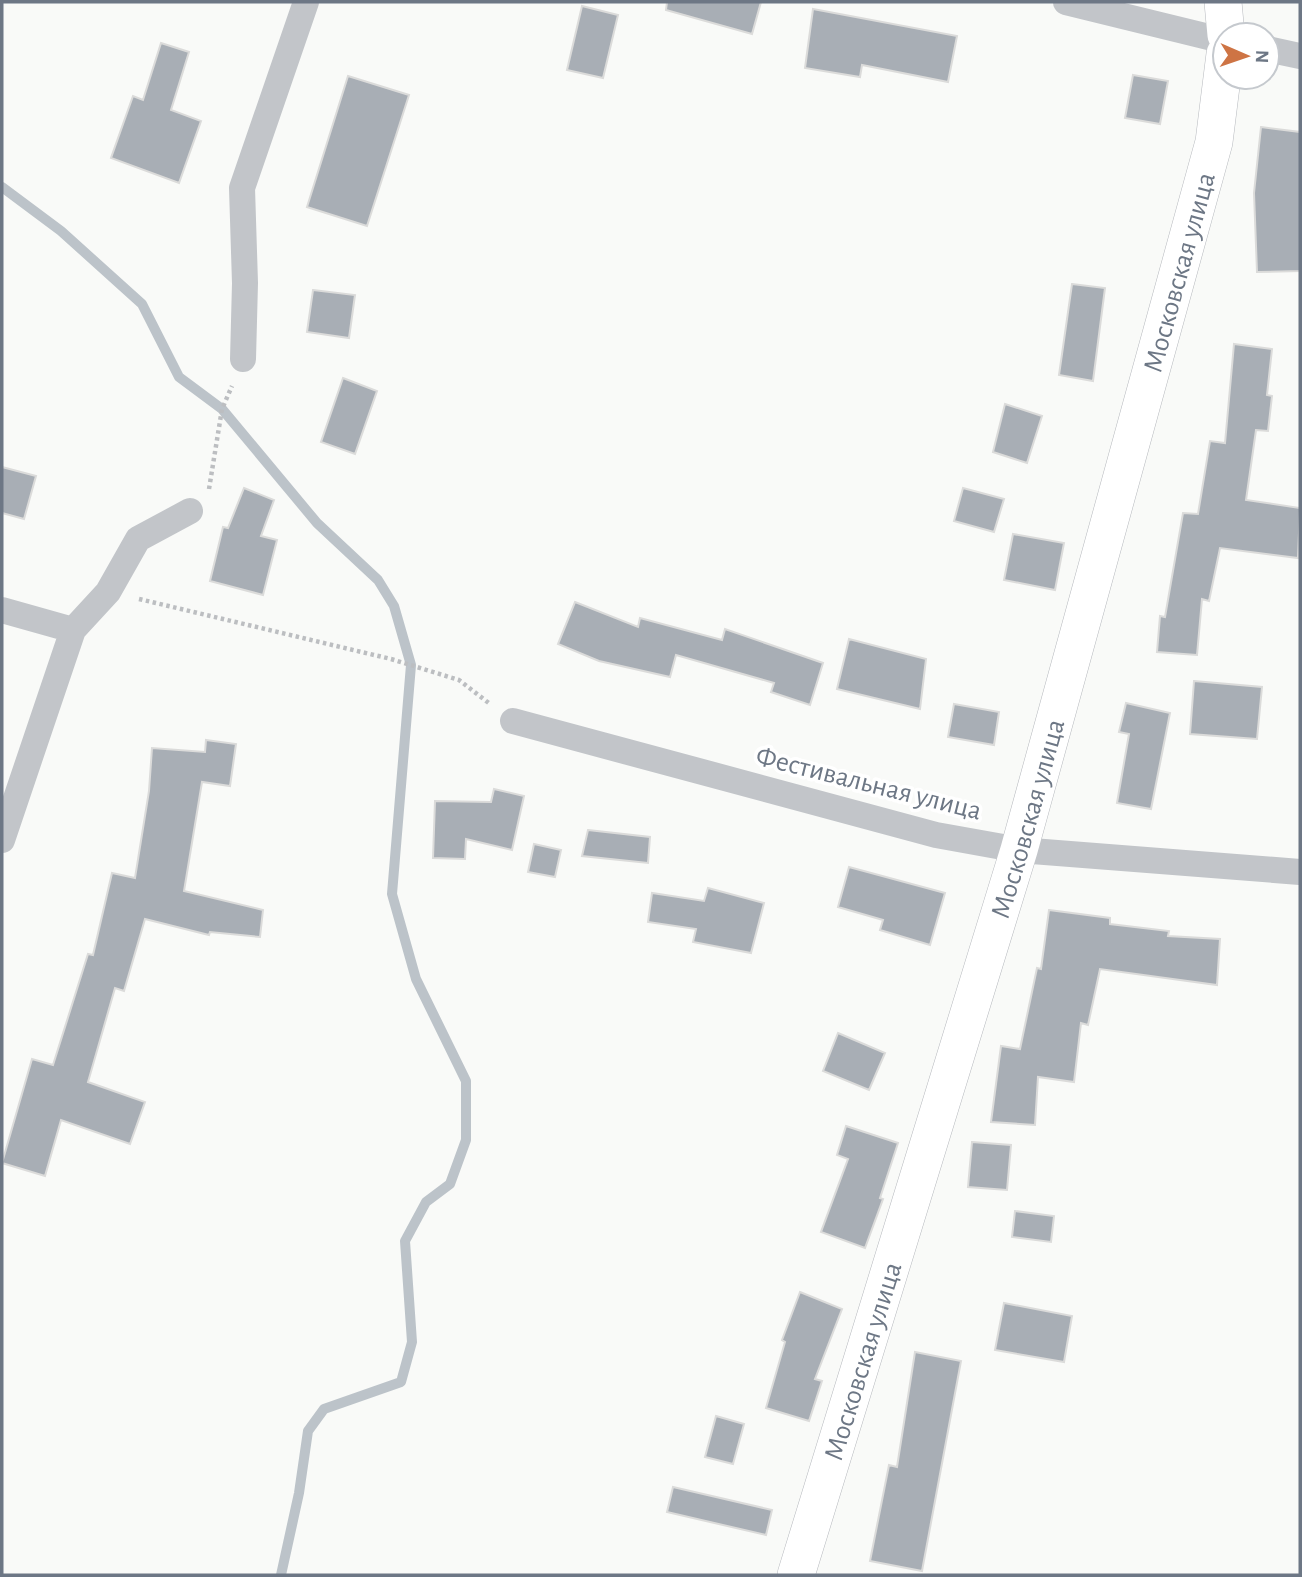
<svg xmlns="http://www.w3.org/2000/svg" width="1302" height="1577" font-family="'Alegreya Sans',sans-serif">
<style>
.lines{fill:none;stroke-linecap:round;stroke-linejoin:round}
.stream{stroke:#bcc3c9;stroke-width:10}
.building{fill:#a8aeb5;stroke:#dbdbda;stroke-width:2}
.secondary-casing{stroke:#b5b8bd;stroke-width:38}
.path{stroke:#bcbec1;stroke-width:4.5;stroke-dasharray:3.5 3.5;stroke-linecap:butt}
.street{stroke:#c2c5c9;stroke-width:26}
.secondary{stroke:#fff;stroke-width:37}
.labels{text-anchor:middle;stroke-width:7;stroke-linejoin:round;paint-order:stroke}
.street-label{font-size:28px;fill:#6d7785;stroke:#fff}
</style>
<rect width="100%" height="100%" fill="#f9faf8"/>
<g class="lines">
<!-- stream -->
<path class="stream" d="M 2,187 L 61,231 L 142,304 L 179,377 L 222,409 L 317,523 L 378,580 L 394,606 L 411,665 L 392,894 L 416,979 L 466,1081 L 466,1140 L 450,1184 L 426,1202 L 405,1241 L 412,1342 L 401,1382 L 324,1409 L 308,1431 L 299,1493 L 281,1575"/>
</g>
<!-- building -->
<path class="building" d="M 667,2 L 761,2 L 752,34 L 666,10 Z
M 582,6 L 618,15 L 603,78 L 567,70 Z
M 813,9 L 957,36 L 948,82 L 862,65 L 860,77 L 805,68 Z
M 161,43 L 189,52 L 171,110 L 201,121 L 179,183 L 111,158 L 133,96 L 143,100 Z
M 1133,75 L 1168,81 L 1160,124 L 1125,118 Z
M 348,76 L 409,95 L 367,226 L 307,207 Z
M 1261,127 L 1300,132 L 1300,271 L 1257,272 L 1254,193 Z
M 1072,284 L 1105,288 L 1093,381 L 1059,375 Z
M 313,290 L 355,295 L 349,338 L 307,332 Z
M 1234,344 L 1272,349 L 1267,395 L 1272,396 L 1268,431 L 1256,430 L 1246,500 L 1300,508 L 1298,558 L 1220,548 L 1209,601 L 1202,599 L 1197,655 L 1157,652 L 1160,616 L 1165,617 L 1183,513 L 1198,514 L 1210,441 L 1225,443 Z
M 343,378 L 377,391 L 355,454 L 321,442 Z
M 1005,404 L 1042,416 L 1027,463 L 993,452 Z
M 2,467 L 36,476 L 24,519 L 2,513 Z
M 244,488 L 274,500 L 261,536 L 277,540 L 263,595 L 210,581 L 223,527 L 228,528 Z
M 963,488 L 1004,499 L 994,532 L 954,521 Z
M 1013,534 L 1064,543 L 1055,590 L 1004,580 Z
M 575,602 L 638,627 L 640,618 L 722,640 L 725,629 L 823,663 L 810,705 L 771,692 L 774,683 L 676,655 L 670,677 L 599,661 L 558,644 Z
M 849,639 L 926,659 L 920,709 L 837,689 Z
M 1194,681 L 1262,687 L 1257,739 L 1190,734 Z
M 1126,703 L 1170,713 L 1151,809 L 1117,803 L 1129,734 L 1119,732 Z
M 954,704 L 999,712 L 994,745 L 948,737 Z
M 206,740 L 236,744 L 230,786 L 202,782 L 184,891 L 263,910 L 260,937 L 210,932 L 209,935 L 145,919 L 124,991 L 115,988 L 88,1082 L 145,1102 L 130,1144 L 61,1120 L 45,1176 L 2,1163 L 32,1059 L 53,1065 L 88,954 L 93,955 L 112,873 L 135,878 L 149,791 L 152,748 L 205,752 Z
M 494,789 L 524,796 L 512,850 L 466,839 L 465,859 L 433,858 L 435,801 L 491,802 Z
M 588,830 L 650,837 L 648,863 L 582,856 Z
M 534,844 L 561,850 L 555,877 L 528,872 Z
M 849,867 L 945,893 L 930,945 L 880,930 L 883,920 L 838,907 Z
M 708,888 L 764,903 L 751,953 L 693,942 L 696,929 L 648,922 L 652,893 L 704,901 Z
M 1049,910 L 1110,918 L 1110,924 L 1169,931 L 1168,936 L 1220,939 L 1217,985 L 1100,969 L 1088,1025 L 1081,1023 L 1074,1082 L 1038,1077 L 1035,1125 L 991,1122 L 1001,1046 L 1020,1049 L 1037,968 L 1041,969 Z
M 838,1033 L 885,1053 L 869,1090 L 823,1071 Z
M 846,1126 L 898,1143 L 880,1198 L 883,1199 L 865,1248 L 821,1232 L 848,1159 L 837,1155 Z
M 972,1142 L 1011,1145 L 1007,1190 L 968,1187 Z
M 1015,1211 L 1054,1216 L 1051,1242 L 1012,1237 Z
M 800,1292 L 842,1309 L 815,1379 L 822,1381 L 809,1421 L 766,1408 L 785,1342 L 782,1340 Z
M 1004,1303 L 1072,1316 L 1064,1362 L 995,1350 Z
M 915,1352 L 961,1361 L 922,1571 L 870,1561 L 889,1465 L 897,1467 Z
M 716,1416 L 744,1424 L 733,1464 L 705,1457 Z
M 673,1487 L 772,1510 L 766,1535 L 667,1512 Z"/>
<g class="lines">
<!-- secondary casing -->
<g class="secondary-casing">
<g id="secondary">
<path d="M 1223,2 L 1226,35"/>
<path id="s1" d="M 796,1575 L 1019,850 L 1214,142 L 1225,54"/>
</g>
</g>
<!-- path -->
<path class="path" d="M 209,489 L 222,409 L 232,386
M 139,599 L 391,659 L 459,680 L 490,704"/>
<!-- street -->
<path class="street" d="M 1066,2 L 1225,41
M 1267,49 L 1300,56
M 243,359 L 245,283 L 242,188 L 306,2
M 2,610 L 73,630
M 513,721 L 936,835 L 1019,850 L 1300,872
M 2,840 L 73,630 L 108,592 L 138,539 L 190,511"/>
<!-- secondary -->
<use href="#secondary" class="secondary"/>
</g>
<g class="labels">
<!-- street labels -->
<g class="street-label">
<text dy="10" stroke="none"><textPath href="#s1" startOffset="1358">Московская улица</textPath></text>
<text transform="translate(869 782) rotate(14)" y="10">Фестивальная улица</text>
<text dy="10" stroke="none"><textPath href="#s1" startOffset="791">Московская улица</textPath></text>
<text dy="10" stroke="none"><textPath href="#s1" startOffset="224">Московская улица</textPath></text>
</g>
</g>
<!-- border -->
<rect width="1302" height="1577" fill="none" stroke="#6d7785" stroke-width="7"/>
<!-- north arrow -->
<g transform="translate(1246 56) rotate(92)"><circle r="33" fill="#ffffff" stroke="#c5c9ce" stroke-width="2"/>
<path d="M0-5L12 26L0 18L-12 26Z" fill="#ce7444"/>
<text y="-10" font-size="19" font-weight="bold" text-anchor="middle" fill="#6d7785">N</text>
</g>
</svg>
